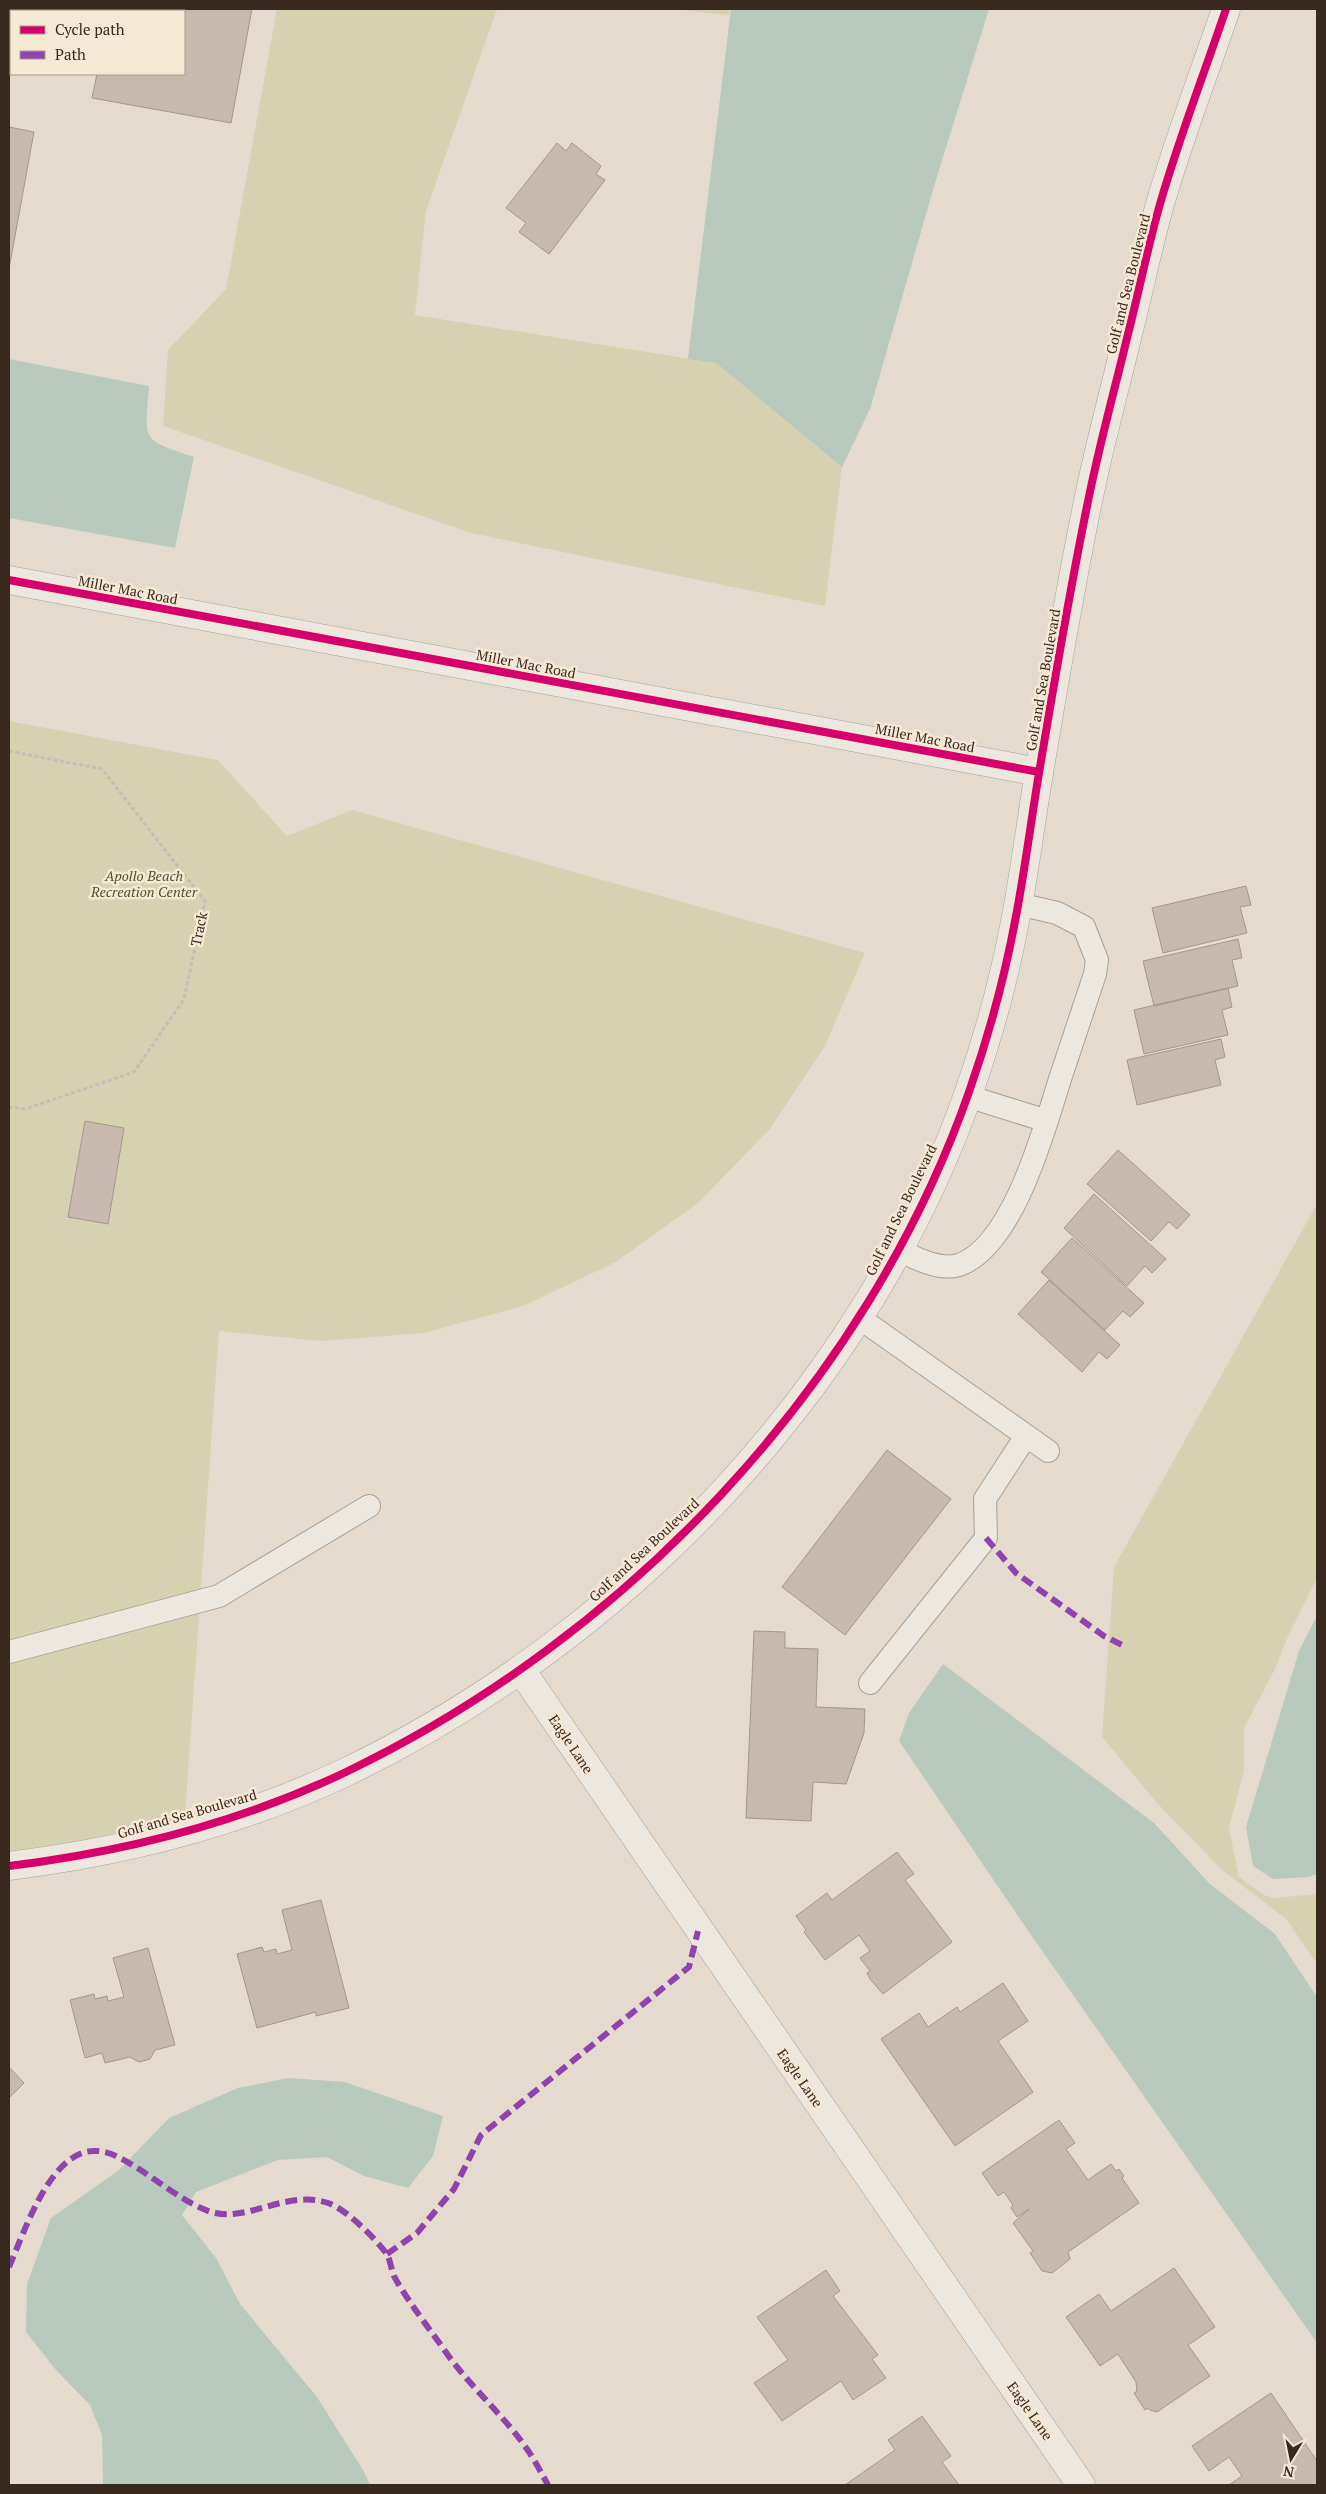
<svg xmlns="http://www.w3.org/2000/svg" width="1326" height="2494" font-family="'PT Serif',serif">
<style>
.green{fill:#d6d2b1}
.water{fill:#b9c9bd}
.building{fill:#c8b9af;stroke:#a4978d}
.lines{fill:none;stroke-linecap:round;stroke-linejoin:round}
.service-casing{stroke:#a9a197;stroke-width:24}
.minor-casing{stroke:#a9a197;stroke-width:29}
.tertiary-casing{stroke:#a9a197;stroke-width:29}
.path{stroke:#c5beb6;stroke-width:3;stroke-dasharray:4 2.5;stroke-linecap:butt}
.service{stroke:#ece7df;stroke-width:22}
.minor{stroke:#ece7df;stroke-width:28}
.tertiary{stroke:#ece7df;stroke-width:28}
.quiet{stroke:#8e44ad;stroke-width:6;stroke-dasharray:12 6;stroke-linecap:butt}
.cycleway-casing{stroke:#f5e8d4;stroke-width:11}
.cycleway{stroke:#d6006c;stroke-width:8}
.labels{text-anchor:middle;stroke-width:5;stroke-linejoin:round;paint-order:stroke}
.street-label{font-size:14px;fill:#38291f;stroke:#f5e8d4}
.park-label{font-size:14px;font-style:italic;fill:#4d5426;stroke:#f5e8d4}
</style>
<rect width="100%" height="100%" fill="#e4dbce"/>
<!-- green -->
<path class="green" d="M 277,9 L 497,9 L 426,211 L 415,315 L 716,363 L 842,467 L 825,606 L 471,533 L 163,426 L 168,350 L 226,289 Z
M 673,9 L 731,9 L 729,15 Z
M 9,721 L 218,760 L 287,836 L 352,810 L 865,953 L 825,1046 L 769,1130 L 698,1203 L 616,1262 L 523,1306 L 424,1333 L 321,1341 L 219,1331 L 184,1830 L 9,1852 Z
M 1317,1204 L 1317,1578 L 1285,1643 L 1276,1667 L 1244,1728 L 1244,1771 L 1229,1828 L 1239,1877 L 1264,1895 L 1273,1898 L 1317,1894 L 1317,1964 L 1286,1919 L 1221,1869 L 1156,1802 L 1102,1737 L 1114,1567 Z"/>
<!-- water -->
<path class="water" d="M 731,9 L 989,9 L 935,183 L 870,409 L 842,467 L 716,363 L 688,359 Z
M 9,359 L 149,386 C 145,442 140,439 194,457 L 175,548 L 9,518 Z
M 1317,1616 L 1317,1874 L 1308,1877 L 1273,1879 L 1253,1866 L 1246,1827 L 1299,1651 Z
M 943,1664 L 1154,1823 L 1210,1884 L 1275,1934 L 1317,1997 L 1317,2343 L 1031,1935 L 899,1741 L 909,1713 Z
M 289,2078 L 345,2082 L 443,2116 L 433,2156 L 408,2188 L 364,2176 L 327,2157 L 278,2160 L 196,2192 L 182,2215 L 216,2258 L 240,2304 L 317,2397 L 363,2470 L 370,2485 L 103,2485 L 102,2435 L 90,2405 L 56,2370 L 26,2332 L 27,2284 L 51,2218 L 119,2170 L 169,2118 L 238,2088 Z"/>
<!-- building -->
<path class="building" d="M 112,9 L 252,9 L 231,123 L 92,98 L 97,74 L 184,74 L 184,11 L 111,11 Z
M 9,127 L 34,132 L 9,269 Z
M 557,143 L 566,151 L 572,143 L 601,166 L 596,174 L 605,180 L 549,254 L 519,232 L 526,223 L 506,208 Z
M 1246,886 L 1251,905 L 1240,907 L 1247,933 L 1163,953 L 1152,908 Z
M 1238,939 L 1242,958 L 1232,960 L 1238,986 L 1154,1006 L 1143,961 Z
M 1228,988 L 1232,1007 L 1222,1010 L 1228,1035 L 1144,1054 L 1134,1010 Z
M 1221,1039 L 1225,1057 L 1215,1060 L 1221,1085 L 1137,1105 L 1127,1060 Z
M 85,1121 L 124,1128 L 108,1224 L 68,1217 Z
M 1118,1150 L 1190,1215 L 1177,1229 L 1169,1222 L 1151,1241 L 1087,1184 Z
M 1094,1194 L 1166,1259 L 1152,1273 L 1145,1266 L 1127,1286 L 1064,1228 Z
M 1072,1238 L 1144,1303 L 1130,1317 L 1123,1311 L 1105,1330 L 1041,1272 Z
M 1049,1280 L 1120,1345 L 1107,1359 L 1099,1352 L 1082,1372 L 1018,1314 Z
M 887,1450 L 951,1499 L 845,1635 L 782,1587 Z
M 754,1631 L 785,1632 L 785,1648 L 818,1649 L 816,1707 L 865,1709 L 864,1733 L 846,1784 L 813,1782 L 811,1821 L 746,1818 Z
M 897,1852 L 914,1874 L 905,1880 L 952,1942 L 883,1994 L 870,1979 L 867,1973 L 870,1971 L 860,1958 L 870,1951 L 859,1935 L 825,1960 L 804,1932 L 806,1930 L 796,1916 L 827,1893 L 832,1900 Z
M 321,1900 L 349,2008 L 316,2016 L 316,2012 L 257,2028 L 237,1954 L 262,1947 L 264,1952 L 276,1949 L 277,1954 L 292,1950 L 282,1910 Z
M 148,1948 L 175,2045 L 155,2050 L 150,2059 L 139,2062 L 130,2057 L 105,2063 L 102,2053 L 85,2058 L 70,2000 L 94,1994 L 95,1999 L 107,1996 L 108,2001 L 124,1997 L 113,1958 Z
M 1003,1983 L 1028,2021 L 998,2041 L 1033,2092 L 955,2146 L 881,2039 L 919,2013 L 928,2027 L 957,2007 L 960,2012 Z
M 9,2067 L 24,2083 L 9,2098 Z
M 1059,2120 L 1075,2143 L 1066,2149 L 1088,2180 L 1111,2164 L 1116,2171 L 1119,2169 L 1124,2176 L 1122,2178 L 1139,2203 L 1068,2252 L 1070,2259 L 1052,2273 L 1042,2271 L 1030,2253 L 1033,2251 L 1013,2223 L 1029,2209 L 1017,2217 L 1011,2208 L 1013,2205 L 1004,2192 L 998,2196 L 982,2173 Z
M 1174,2268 L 1215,2327 L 1188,2345 L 1210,2376 L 1157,2412 L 1150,2410 L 1148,2408 L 1145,2410 L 1134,2393 L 1137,2391 L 1136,2382 L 1118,2354 L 1100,2366 L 1066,2317 L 1099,2294 L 1111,2311 Z
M 826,2270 L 840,2291 L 833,2296 L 878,2355 L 872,2359 L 886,2378 L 853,2400 L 841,2381 L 782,2421 L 754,2383 L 788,2360 L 757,2317 Z
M 1271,2393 L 1317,2461 L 1317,2485 L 1229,2485 L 1242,2476 L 1229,2457 L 1209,2471 L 1192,2446 Z
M 922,2416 L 951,2456 L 942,2462 L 959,2485 L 845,2485 L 895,2450 L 888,2440 Z"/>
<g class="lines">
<!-- service casing -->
<g class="service-casing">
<path id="service" d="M 967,1096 L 1047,1121
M 898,1248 C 912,1258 941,1271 959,1265 C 1013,1246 1044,1130 1060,1079 C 1072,1044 1083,1009 1095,974 L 1097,960 L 1084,927 L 1057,913 L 1018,904
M 858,1317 L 1048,1451
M 9,1652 L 219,1596 L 369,1506
M 870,1683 L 986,1538 L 985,1499 L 1026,1436"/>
</g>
<!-- minor casing -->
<g class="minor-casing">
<path id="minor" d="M 36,11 L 37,9
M 9,59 L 11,60
M 521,1670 L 1081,2485
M 9,1866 C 123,1852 241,1822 346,1772 C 625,1638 866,1386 969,1092 C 989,1035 1005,976 1016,916 C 1025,869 1031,821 1039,773 C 1055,678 1071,581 1091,487 C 1102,435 1116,384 1128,334 C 1139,291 1148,246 1160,204 C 1179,138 1204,74 1226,9"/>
</g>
<!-- tertiary casing -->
<g class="tertiary-casing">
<path id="tertiary" d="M 9,580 L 1039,772"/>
</g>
<!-- path -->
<path class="path" d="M 9,751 L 102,769 L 205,901 L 184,999 L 134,1072 L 25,1109 L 9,1107"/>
<!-- service -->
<use href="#service" class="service"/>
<!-- minor -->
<use href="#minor" class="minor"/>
<!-- tertiary -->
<use href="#tertiary" class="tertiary"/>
<!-- quiet -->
<path class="quiet" d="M 986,1538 L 1016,1573 L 1104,1636 L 1124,1646
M 387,2254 L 417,2233 L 454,2189 L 481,2135 L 689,1967 L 698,1931
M 9,2267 C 24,2233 50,2152 93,2151 C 110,2150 124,2160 139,2169 C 161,2183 185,2203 211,2212 C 247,2223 287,2189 328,2203 C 346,2209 375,2238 386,2253 C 391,2260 391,2271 395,2278 C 409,2303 429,2328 445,2351 C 470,2387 505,2416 529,2452 C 536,2463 542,2474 548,2485"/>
<!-- cycleway casing -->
<g class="cycleway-casing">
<path id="cycleway" d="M 9,580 L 1039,772
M 9,1866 C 123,1852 241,1822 346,1772 C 625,1638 866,1386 969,1092 C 989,1035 1005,976 1016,916 C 1025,869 1031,821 1039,773 C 1055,678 1071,581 1091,487 C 1102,435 1116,384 1128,334 C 1139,291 1148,246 1160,204 C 1179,138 1204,74 1226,9"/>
</g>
<!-- cycleway -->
<use href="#cycleway" class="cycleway"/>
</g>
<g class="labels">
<!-- street labels -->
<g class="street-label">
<text transform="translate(1128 284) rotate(-76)" y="5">Golf and Sea Boulevard</text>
<text transform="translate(128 590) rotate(11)" y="5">Miller Mac Road</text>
<text transform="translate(526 664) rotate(11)" y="5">Miller Mac Road</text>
<text transform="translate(1043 680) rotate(-80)" y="5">Golf and Sea Boulevard</text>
<text transform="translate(925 738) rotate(11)" y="5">Miller Mac Road</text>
<text transform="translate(199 929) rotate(-78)" y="5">Track</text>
<text transform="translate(901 1210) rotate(-64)" y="5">Golf and Sea Boulevard</text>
<text transform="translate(644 1550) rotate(-43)" y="5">Golf and Sea Boulevard</text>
<text transform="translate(571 1744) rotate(56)" y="5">Eagle Lane</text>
<text transform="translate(187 1814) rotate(-16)" y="5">Golf and Sea Boulevard</text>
<text transform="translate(800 2078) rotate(55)" y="5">Eagle Lane</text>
<text transform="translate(1030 2411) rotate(55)" y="5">Eagle Lane</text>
</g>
<!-- park labels -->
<g class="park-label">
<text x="144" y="881">Apollo Beach<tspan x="144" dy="16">Recreation Center</tspan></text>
</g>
</g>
<!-- border -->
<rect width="1326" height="2494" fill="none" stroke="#38291f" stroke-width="20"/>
<!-- legend -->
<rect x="10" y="10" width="175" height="65" fill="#f5e8d4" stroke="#a99c8c"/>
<rect x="20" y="26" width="25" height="8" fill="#d6006c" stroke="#a99c8c"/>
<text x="55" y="35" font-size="15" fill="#38291f">Cycle path</text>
<rect x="20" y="51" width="25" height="8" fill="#8e44ad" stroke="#a99c8c"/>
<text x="55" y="60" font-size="15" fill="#38291f">Path</text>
<!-- north arrow -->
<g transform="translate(1291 2459) rotate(190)" stroke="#f5e8d4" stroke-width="4" paint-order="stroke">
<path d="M0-4L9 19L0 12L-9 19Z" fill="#38291f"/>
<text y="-8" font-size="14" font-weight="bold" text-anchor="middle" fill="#38291f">N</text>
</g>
</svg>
